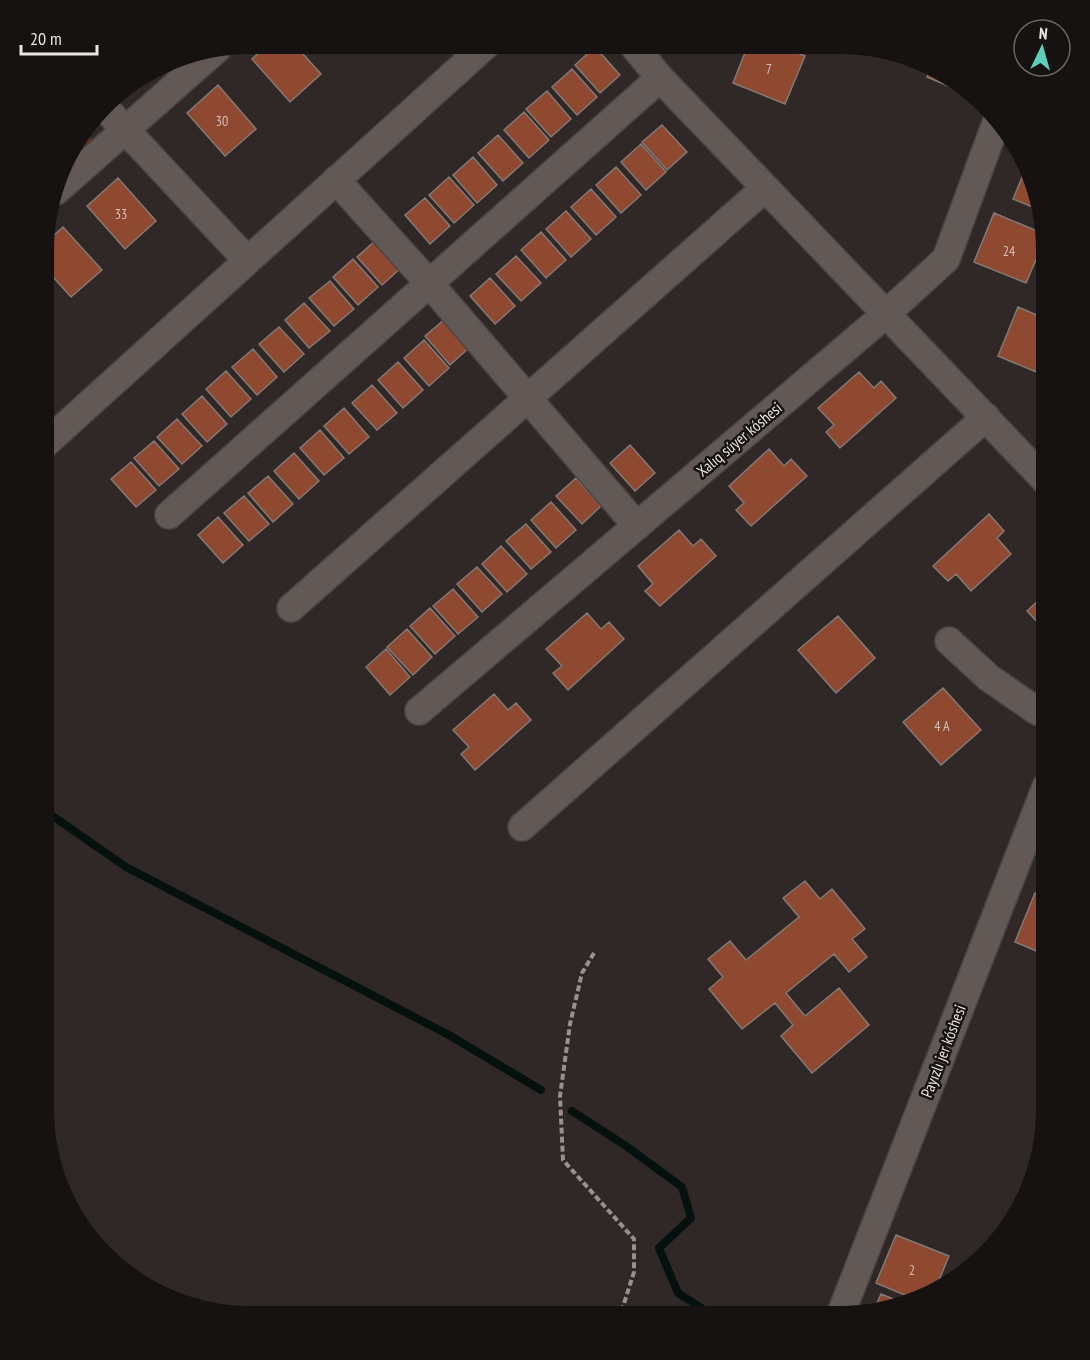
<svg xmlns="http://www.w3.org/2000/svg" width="1090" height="1360" font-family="'PT Sans Narrow',sans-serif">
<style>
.green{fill:#6c2b14}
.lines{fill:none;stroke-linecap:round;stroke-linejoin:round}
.stream{stroke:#05110f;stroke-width:8}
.building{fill:#8e4930;stroke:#837976;stroke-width:1.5}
.minor-casing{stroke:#4a4442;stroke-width:30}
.path{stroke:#96908e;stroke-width:4;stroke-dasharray:6 3;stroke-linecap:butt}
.minor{stroke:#625956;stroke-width:27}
.labels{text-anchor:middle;stroke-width:5;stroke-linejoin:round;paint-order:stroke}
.number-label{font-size:14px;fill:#d3beb6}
.street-label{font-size:16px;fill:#eae5e3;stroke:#161211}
</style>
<rect width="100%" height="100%" fill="#302826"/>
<!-- green -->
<path class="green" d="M 86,133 L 94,142 L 71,164 L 67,160 L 71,147 Z"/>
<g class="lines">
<!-- stream -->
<path class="stream" d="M 44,810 L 126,867 L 449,1035 L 541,1090
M 572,1111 L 626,1146 L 682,1187 L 691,1218 L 659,1248 L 678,1293 L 714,1316"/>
</g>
<!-- building -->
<path class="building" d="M 268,44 L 294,44 L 321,74 L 290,102 L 252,59 Z
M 337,44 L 356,44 L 345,53 Z
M 748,45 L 779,45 L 805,56 L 785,104 L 733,83 Z
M 595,47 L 620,75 L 600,93 L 575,65 Z
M 572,69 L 597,97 L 577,115 L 552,87 Z
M 930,69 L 955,79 L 970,95 L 927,77 Z
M 218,85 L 256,129 L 225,156 L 187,113 Z
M 547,91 L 571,119 L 551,137 L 526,109 Z
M 524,112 L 549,140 L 529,158 L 504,130 Z
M 662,125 L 687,152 L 667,170 L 642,142 Z
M 498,135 L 523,163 L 503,181 L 478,153 Z
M 641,144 L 666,172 L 646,190 L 621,162 Z
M 473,157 L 497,185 L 477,203 L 453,175 Z
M 616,167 L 641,195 L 621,213 L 596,185 Z
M 1025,170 L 1035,208 L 1013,199 Z
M 449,177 L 474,205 L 454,223 L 429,195 Z
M 118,178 L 156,221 L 125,249 L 87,206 Z
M 591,189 L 616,217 L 596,235 L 571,207 Z
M 425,198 L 450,226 L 430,244 L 405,215 Z
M 566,211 L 591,239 L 571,257 L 546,229 Z
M 994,213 L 1042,233 L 1044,241 L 1026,283 L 974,262 Z
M 63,227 L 102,270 L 71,297 L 45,268 L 45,243 Z
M 541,232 L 566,260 L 546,278 L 521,250 Z
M 377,239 L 402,267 L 382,285 L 357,257 Z
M 516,256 L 541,283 L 521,301 L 496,274 Z
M 353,259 L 378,287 L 358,305 L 333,277 Z
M 490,278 L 515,306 L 495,324 L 470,296 Z
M 330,281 L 354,309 L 334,326 L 309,298 Z
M 304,303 L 330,331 L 309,348 L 285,320 Z
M 1018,307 L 1046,319 L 1046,376 L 998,356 Z
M 445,319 L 470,347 L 450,365 L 425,336 Z
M 279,327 L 304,354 L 284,372 L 259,344 Z
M 424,340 L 449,368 L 429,386 L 404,358 Z
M 253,349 L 277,377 L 257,395 L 232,367 Z
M 398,362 L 423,390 L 403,408 L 378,380 Z
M 226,371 L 251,399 L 231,417 L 206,389 Z
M 859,372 L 874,388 L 881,381 L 896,398 L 840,448 L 826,432 L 834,425 L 818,408 Z
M 372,385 L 397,413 L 377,430 L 352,403 Z
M 202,396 L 227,424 L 207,442 L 182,414 Z
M 344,408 L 369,437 L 349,454 L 324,426 Z
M 177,419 L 202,446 L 182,464 L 157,437 Z
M 320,430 L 344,458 L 324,475 L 300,448 Z
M 154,441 L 179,469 L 159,486 L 134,458 Z
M 630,445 L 655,473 L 635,491 L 610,463 Z
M 769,449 L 784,466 L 791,459 L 807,476 L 751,526 L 736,510 L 744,503 L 729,486 Z
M 294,453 L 319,481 L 299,499 L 274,471 Z
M 131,462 L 156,490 L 136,507 L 111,479 Z
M 268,476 L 293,504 L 273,522 L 248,493 Z
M 576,478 L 601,506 L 582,524 L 556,496 Z
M 244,496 L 269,524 L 249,541 L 224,513 Z
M 551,502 L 576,530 L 556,548 L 531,520 Z
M 989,514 L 1004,531 L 997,538 L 1011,554 L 971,591 L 956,574 L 948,581 L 933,566 Z
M 218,517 L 243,545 L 223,563 L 198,535 Z
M 526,524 L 551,552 L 531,569 L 506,541 Z
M 679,530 L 693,546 L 701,539 L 716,556 L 660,606 L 645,591 L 653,584 L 638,566 Z
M 501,546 L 527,574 L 507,592 L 482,564 Z
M 477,567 L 502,594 L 482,612 L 457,584 Z
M 453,589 L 478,617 L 458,634 L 433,606 Z
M 1040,599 L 1046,605 L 1046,631 L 1027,611 Z
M 430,608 L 455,636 L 435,654 L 410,626 Z
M 587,613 L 601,629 L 609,622 L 624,639 L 568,690 L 553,673 L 562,666 L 546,649 Z
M 838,616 L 875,658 L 836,693 L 798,650 Z
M 407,629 L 432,657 L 413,675 L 387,647 Z
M 386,649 L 410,677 L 390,695 L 366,667 Z
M 943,688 L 981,730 L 941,765 L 903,722 Z
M 494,694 L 508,710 L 516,703 L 531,720 L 475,770 L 461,754 L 469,747 L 453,730 Z
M 805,881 L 820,899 L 832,889 L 865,929 L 852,939 L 867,957 L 849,972 L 834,954 L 786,993 L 805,1016 L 839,988 L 869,1025 L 812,1073 L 781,1036 L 793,1025 L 775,1003 L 742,1029 L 709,989 L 723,977 L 708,959 L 730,941 L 746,960 L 799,917 L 783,898 Z
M 1035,893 L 1046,898 L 1046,955 L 1015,942 Z
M 896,1235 L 949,1256 L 934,1292 L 912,1298 L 876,1283 Z
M 881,1294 L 901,1302 L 874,1310 Z"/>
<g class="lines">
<!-- minor casing -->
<g class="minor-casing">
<path id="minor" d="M 633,45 L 660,78 L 1046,481
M 104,107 L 247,260
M 336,180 L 429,283 L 637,526
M 56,191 L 217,49
M 45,444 L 487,44
M 169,515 L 660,78
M 291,608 L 765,188
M 949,641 L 989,678 L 1037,711 L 1046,714
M 419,711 L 886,314 L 946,259 L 996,123
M 522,827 L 986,417
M 840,1316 L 1046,787"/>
</g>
<!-- path -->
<path class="path" d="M 594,953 L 582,973 L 570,1024 L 560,1096 L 563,1160 L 634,1239 L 634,1272 L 620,1316"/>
<!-- minor -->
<use href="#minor" class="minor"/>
</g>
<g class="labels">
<!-- number labels -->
<g class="number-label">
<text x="769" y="74">7</text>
<text x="222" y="126">30</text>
<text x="121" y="219">33</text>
<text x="1009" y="256">24</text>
<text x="942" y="731">4 А</text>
<text x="912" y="1275">2</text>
</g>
<!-- street labels -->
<g class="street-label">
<text transform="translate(739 439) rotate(-40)" y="6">Xalıq súyer kóshesi</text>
<text transform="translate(943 1051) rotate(-69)" y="6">Payızlı jer kóshesi</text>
</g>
</g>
<!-- crop -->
<path d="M0 0H1090V1360H0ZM250 54H840A196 196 0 0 1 1036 250V1110A196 196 0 0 1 840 1306H250A196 196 0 0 1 54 1110V250A196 196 0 0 1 250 54Z" fill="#161211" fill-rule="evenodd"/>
<!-- north arrow -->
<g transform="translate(1042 48) rotate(5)"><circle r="28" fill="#161211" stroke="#6b6665" stroke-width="1.5"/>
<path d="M0-4.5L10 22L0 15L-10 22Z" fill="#5dceb9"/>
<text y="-9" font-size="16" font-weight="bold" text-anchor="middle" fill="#eae5e3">N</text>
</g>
<!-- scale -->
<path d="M21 45v9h76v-9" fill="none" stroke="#eae5e3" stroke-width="3"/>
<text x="30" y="45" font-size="18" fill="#eae5e3" stroke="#161211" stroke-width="4.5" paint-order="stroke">20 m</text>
</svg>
